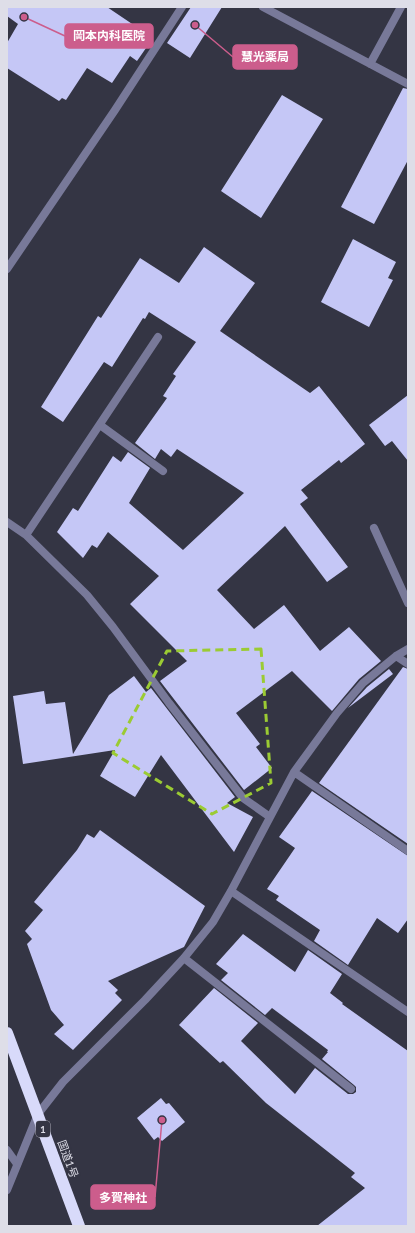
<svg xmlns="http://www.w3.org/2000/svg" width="415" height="1233" font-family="Lato,'Noto Sans JP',sans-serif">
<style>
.building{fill:#c5c7f6}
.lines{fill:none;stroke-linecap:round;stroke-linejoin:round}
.lane{stroke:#787999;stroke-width:8}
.street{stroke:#787999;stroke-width:8}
.highway{stroke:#d8dafa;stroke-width:12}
.marked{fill:none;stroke:#9bcb33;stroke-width:3;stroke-dasharray:8 5;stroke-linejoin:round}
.labels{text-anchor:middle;stroke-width:4;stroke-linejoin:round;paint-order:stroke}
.shield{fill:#343544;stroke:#ababb7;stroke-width:1}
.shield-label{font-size:10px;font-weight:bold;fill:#dedee8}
.street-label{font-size:11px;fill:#dedee8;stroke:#343544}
.leader{fill:none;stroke:#cc5d8c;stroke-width:1.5}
.callout-dot{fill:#cc5d8c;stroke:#343544;stroke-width:1.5}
.callout{fill:#cc5d8c;stroke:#cc5d8c;stroke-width:1.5}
.callout-label{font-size:12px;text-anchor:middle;font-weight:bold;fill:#fff}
</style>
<rect width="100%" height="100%" fill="#343544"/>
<!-- building -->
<path class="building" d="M 7,7 L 107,7 L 153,38 L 137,61 L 130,56 L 112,83 L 87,68 L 66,100 L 62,98 L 59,101 L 7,68 L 7,43 L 18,24 L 7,16 Z
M 191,7 L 222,7 L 190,58 L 167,43 Z
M 403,88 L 408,89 L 408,160 L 374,224 L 341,207 Z
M 282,95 L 323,119 L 261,218 L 221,191 Z
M 353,239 L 396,262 L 388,278 L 393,280 L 369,327 L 321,302 Z
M 204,247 L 255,283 L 220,331 L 310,393 L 319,386 L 365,444 L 341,463 L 339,460 L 301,490 L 308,498 L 300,504 L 348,567 L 327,582 L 285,526 L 217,590 L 254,629 L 284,605 L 320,651 L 349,627 L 381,661 L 359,679 L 332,711 L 292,671 L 236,713 L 260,744 L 256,747 L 272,768 L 244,790 L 160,681 L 187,661 L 130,604 L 159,576 L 108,532 L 97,548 L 92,545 L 83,558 L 57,532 L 73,508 L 78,511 L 113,456 L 121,462 L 128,452 L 150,468 L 129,503 L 183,550 L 244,493 L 177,449 L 171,457 L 161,449 L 155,459 L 135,443 L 167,398 L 163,396 L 176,376 L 173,374 L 196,342 L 149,312 L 145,319 L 143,318 L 112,367 L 104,362 L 63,422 L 41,407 L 98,316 L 101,318 L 140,258 L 179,283 Z
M 408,395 L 408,461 L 392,441 L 385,446 L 369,425 Z
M 403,667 L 408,669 L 408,844 L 319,783 Z
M 389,669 L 393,674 L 348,708 L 367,687 Z
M 134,676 L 146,692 L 151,688 L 235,797 L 227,803 L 253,817 L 234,852 L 161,755 L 135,797 L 100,776 L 115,750 L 23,764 L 13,696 L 44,691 L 46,704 L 65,702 L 73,754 L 109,695 Z
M 312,791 L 408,856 L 408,919 L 398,933 L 377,918 L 348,965 L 314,941 L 320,930 L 276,900 L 279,896 L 267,889 L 295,848 L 279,837 Z
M 100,830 L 205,906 L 184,947 L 108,981 L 118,990 L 115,993 L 122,1000 L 73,1050 L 54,1034 L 64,1025 L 51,1010 L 27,944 L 32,939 L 25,931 L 43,910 L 34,902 L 77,850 L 87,834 L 94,838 Z
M 243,934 L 295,972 L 308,950 L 342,974 L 330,993 L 343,1003 L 342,1004 L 408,1051 L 408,1226 L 317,1226 L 365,1188 L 351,1177 L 355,1173 L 266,1103 L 223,1061 L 220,1063 L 179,1025 L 214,988 L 258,1023 L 241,1041 L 295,1094 L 315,1068 L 348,1094 L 353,1094 L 356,1092 L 356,1087 L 354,1085 L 322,1059 L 328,1052 L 327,1052 L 328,1050 L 272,1008 L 265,1015 L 221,980 L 228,973 L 216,964 Z
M 161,1098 L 166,1104 L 169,1103 L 185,1122 L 162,1141 L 158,1137 L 154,1140 L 137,1118 Z"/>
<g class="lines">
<!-- lane -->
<path class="lane" d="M 7,1150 L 17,1164"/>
<!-- street -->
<path class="street" d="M 263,7 L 408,84
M 370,64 L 401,7
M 7,269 L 115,110 L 182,7
M 100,425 L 163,471
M 7,522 L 26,535 L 87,595 L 113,627 L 169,703 L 243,798 L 270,817
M 374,528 L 408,603
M 26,535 L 158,337
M 396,656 L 408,664
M 294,772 L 408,851
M 231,891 L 408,1012
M 184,958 L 351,1089
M 7,1190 L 38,1114 L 63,1082 L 145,1000 L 184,958 L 213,922 L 231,891 L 294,772 L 337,713 L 363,683 L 396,656 L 408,649"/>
<!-- highway -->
<path class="highway" d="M 7,1033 L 79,1226"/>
</g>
<!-- marked area -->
<path class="marked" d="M 261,649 L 271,783 L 212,814 L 113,753 L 167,651 Z"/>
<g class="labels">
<!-- shield labels -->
<rect class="shield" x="36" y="1121" width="14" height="16" rx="3"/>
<g class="shield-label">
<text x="43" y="1133">1</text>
</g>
<!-- street labels -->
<g class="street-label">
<text transform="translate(68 1159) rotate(70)" y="4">国道1号</text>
</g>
</g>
<!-- callouts -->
<path class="leader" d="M24 17L65 36M195 25L233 57M162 1120L155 1197"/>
<g class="callout-dot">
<circle cx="24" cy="17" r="4"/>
<circle cx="195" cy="25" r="4"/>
<circle cx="162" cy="1120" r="4"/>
</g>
<g class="callout">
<rect x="65" y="24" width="88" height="24" rx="4"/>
<rect x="233" y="45" width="64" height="24" rx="4"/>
<rect x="91" y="1185" width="64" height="24" rx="4"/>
</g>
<g class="callout-label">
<text x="109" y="40">岡本内科医院</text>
<text x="265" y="61">慧光薬局</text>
<text x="123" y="1202">多賀神社</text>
</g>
<!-- border -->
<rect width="415" height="1233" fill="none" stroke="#dedee8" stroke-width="16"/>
</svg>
